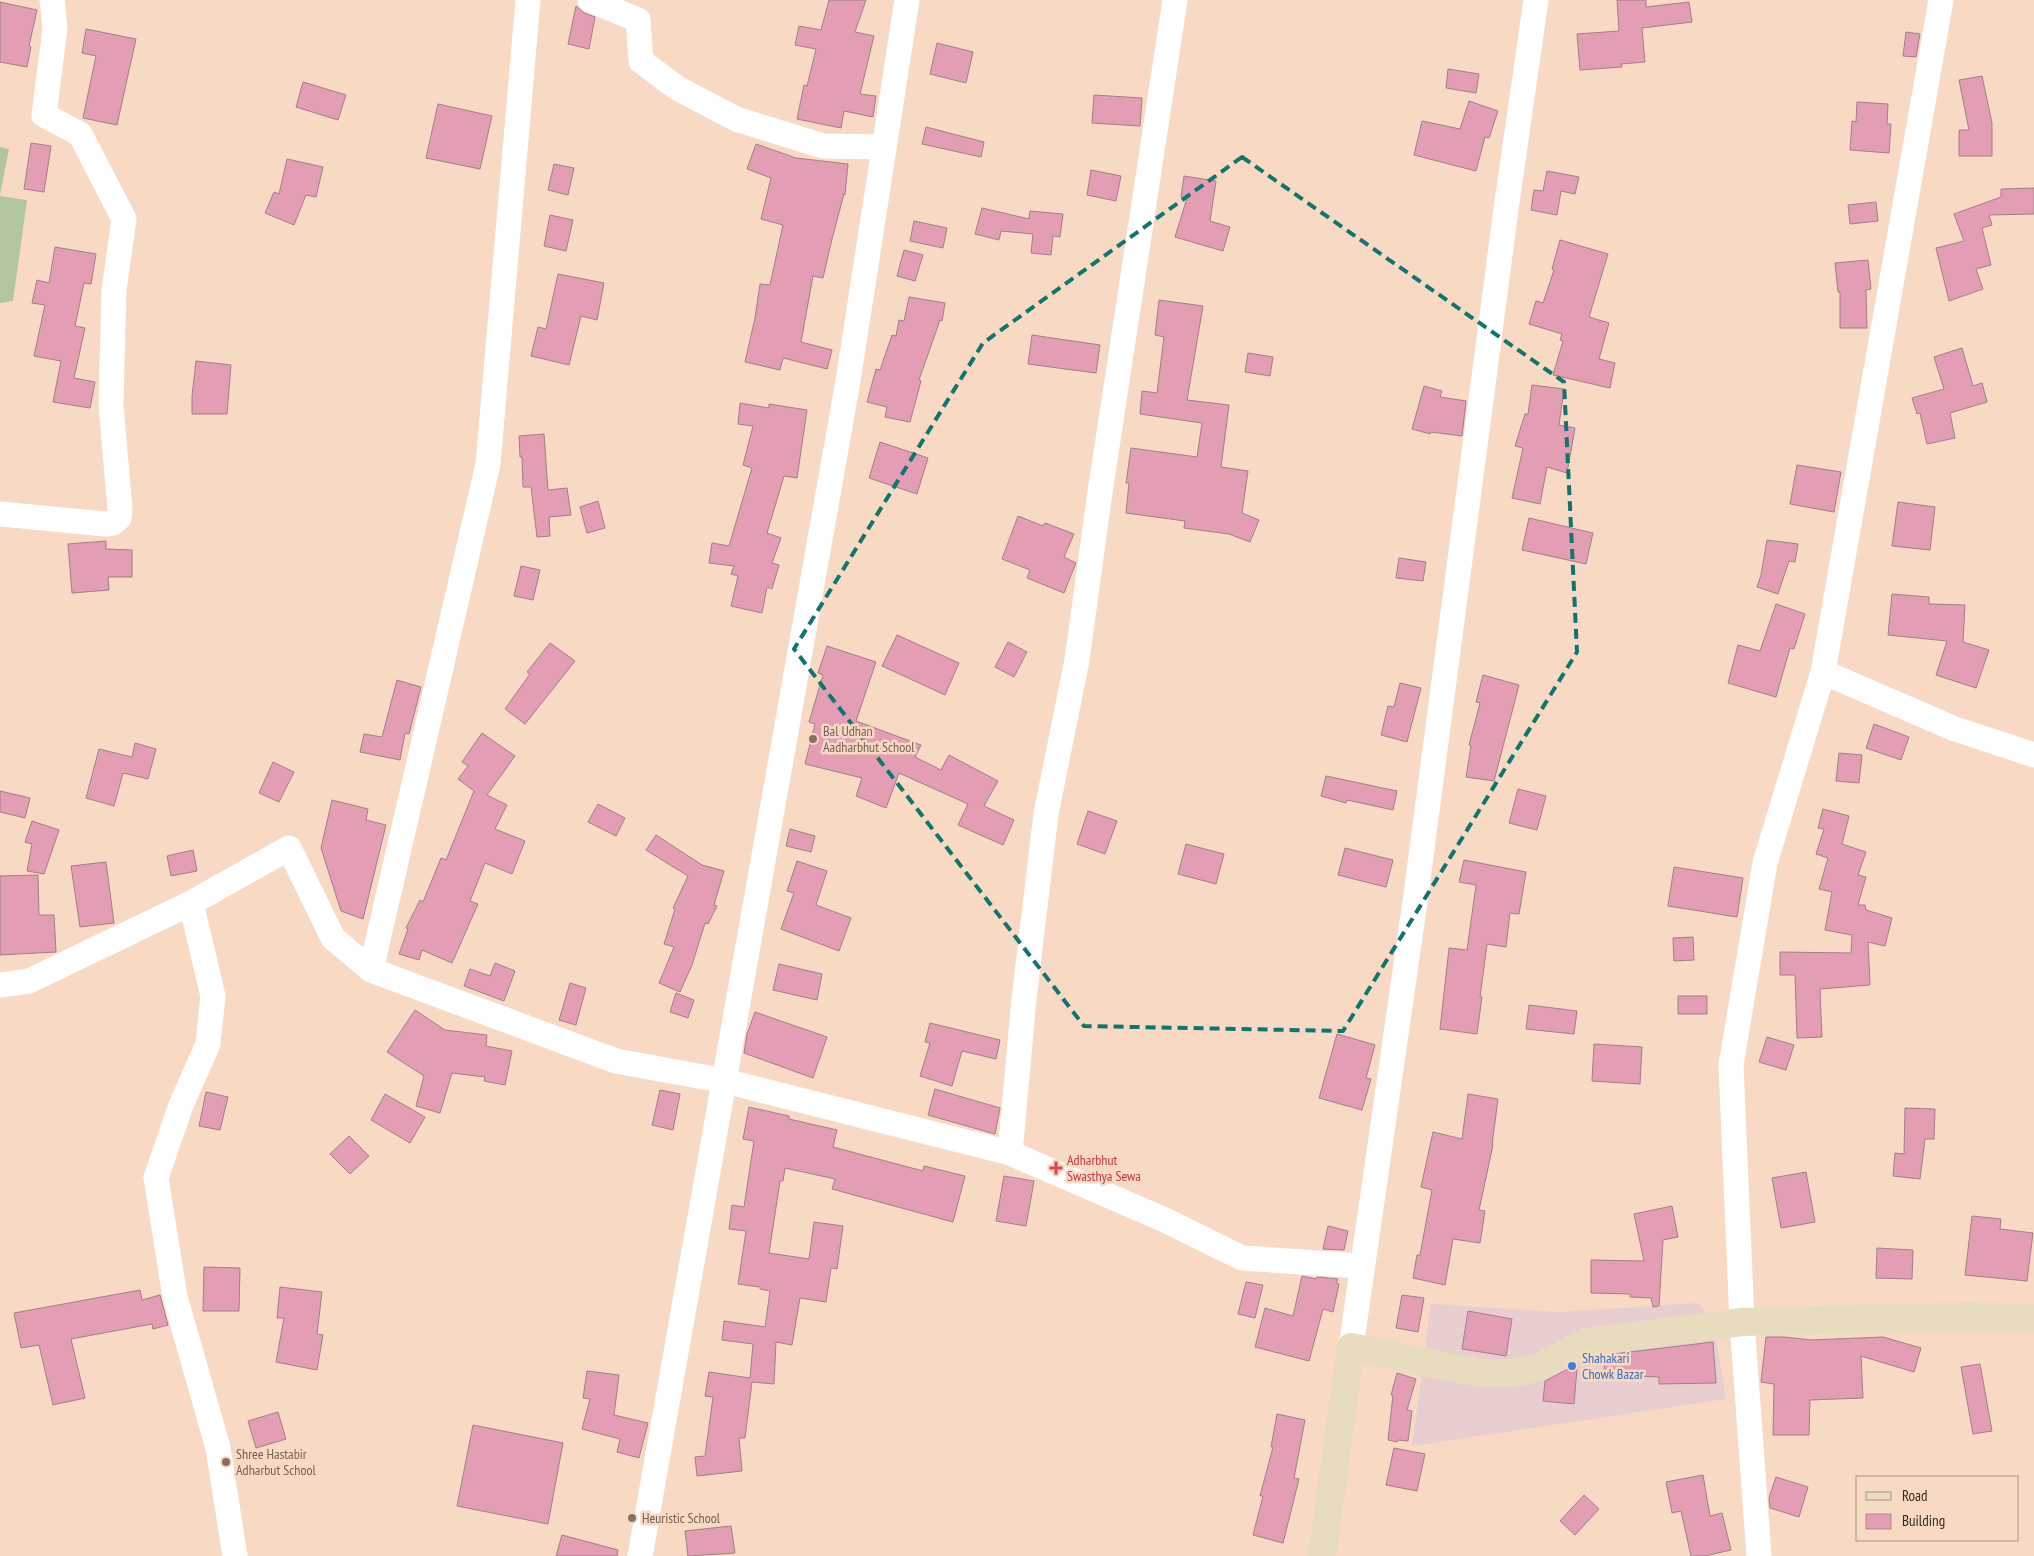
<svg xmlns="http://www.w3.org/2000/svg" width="2034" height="1556" font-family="'PT Sans Narrow',sans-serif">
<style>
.commercial{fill:#e9ced0}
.green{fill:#b1c69e}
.building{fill:#e49eb3;stroke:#a07f88}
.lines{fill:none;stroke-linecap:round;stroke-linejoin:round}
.street{stroke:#fff;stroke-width:25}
.secondary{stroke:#e8dcbf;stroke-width:28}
.marked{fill:none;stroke:#0f766e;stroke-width:4;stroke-dasharray:10 6;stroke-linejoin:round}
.education-dot{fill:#8d6e63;stroke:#f7d9c4;stroke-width:2}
.health-dot{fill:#e0444e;stroke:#f7d9c4;stroke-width:2}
.shop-dot{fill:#3f7fe0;stroke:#f7d9c4;stroke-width:2}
.labels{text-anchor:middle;stroke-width:5;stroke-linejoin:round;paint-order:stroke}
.education-label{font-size:14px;fill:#785e54;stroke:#f7d9c4;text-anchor:start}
.health-label{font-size:14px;fill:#be3a42;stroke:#f7d9c4;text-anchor:start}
.shop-label{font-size:14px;fill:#366cbe;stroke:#f7d9c4;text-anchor:start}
</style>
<rect width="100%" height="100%" fill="#f7d9c4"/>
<!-- commercial -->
<path class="commercial" d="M 1699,1303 L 1715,1332 L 1726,1399 L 1412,1446 L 1431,1304 L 1559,1312 Z"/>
<!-- green -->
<path class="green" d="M 0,147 L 9,149 L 0,195 Z
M 0,196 L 27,200 L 13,301 L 0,303 Z"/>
<!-- building -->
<path class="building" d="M 829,0 L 866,0 L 855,32 L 874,36 L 860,94 L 876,96 L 873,117 L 844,111 L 841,128 L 797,119 L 804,85 L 807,86 L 816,49 L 795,45 L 799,26 L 821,30 Z
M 1617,0 L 1646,0 L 1646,7 L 1689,2 L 1692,22 L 1642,28 L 1645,62 L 1621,64 L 1622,67 L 1580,70 L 1577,34 L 1619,31 Z
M 0,2 L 37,10 L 29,46 L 31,47 L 27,67 L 0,62 Z
M 576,6 L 584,13 L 595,17 L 589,49 L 568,44 Z
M 86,29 L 136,39 L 117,125 L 83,118 L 96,56 L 82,53 Z
M 1906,32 L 1920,34 L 1916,57 L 1903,56 Z
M 937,43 L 973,52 L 966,83 L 930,74 Z
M 1448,69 L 1479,74 L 1476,93 L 1446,88 Z
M 1982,76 L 1992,123 L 1992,156 L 1959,156 L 1959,130 L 1969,130 L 1959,80 Z
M 303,82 L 346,95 L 338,120 L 296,107 Z
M 1094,95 L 1142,98 L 1140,126 L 1092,123 Z
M 1469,101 L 1498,111 L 1489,138 L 1485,137 L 1476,171 L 1414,155 L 1422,121 L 1460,129 Z
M 1857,102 L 1888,104 L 1887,124 L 1891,124 L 1889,153 L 1850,150 L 1852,121 L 1856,122 Z
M 438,104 L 492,116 L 480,169 L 426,158 Z
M 926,127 L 984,142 L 981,157 L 922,144 Z
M 31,143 L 51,146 L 44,192 L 24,189 Z
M 756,144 L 796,158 L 848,164 L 845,195 L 844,194 L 832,239 L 823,278 L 813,276 L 801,342 L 832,350 L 827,369 L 783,358 L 780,370 L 745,362 L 755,318 L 760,284 L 770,285 L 783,225 L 761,219 L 771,178 L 747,169 Z
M 287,159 L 323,167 L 316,197 L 306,195 L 294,225 L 265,213 L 274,192 L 279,194 Z
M 554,164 L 574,168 L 568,195 L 548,190 Z
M 1091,170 L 1121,176 L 1116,201 L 1087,195 Z
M 1547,171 L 1579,177 L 1575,194 L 1561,191 L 1557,215 L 1531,210 L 1534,190 L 1543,191 Z
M 1184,176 L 1216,181 L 1210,221 L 1230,227 L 1223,251 L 1175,237 L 1187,198 L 1181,197 Z
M 2034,188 L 2034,214 L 1989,215 L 1992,225 L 1982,228 L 1991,265 L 1976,269 L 1983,289 L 1949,301 L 1936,248 L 1964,241 L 1954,214 L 2001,197 L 2001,189 Z
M 1876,202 L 1878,221 L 1850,224 L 1848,205 Z
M 982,208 L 1029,219 L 1030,211 L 1063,214 L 1060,237 L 1053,236 L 1051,255 L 1031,253 L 1033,234 L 1001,231 L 999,240 L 975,234 Z
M 550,215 L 573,220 L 566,251 L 544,246 Z
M 914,221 L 947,228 L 943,248 L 910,241 Z
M 1560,240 L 1608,254 L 1589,317 L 1609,323 L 1599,359 L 1615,363 L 1610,388 L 1553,375 L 1563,341 L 1560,340 L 1562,334 L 1529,324 L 1536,301 L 1543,303 L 1554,270 L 1552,269 Z
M 55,247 L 96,254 L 91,284 L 84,283 L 75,326 L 85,328 L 74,378 L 95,382 L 90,408 L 53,402 L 61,361 L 34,356 L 45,305 L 32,303 L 37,280 L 49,283 Z
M 904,250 L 923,255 L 915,281 L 897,276 Z
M 1868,260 L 1871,289 L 1866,290 L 1867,328 L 1840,328 L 1840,292 L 1838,292 L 1835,263 Z
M 558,274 L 604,283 L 597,320 L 581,316 L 569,365 L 531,356 L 538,327 L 546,329 Z
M 909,297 L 945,303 L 942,321 L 940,320 L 919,380 L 921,381 L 910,422 L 885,417 L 887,407 L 867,402 L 876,369 L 880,370 L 892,335 L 896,336 L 899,320 L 904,321 Z
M 1159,300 L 1203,306 L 1187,400 L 1229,405 L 1221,467 L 1248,471 L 1242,513 L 1259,520 L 1250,542 L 1229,534 L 1184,528 L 1185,521 L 1126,513 L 1129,483 L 1126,483 L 1131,448 L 1197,457 L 1202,423 L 1140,414 L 1142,391 L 1157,393 L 1164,337 L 1155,335 Z
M 1032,335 L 1100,345 L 1096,373 L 1028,364 Z
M 1962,348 L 1973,386 L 1982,383 L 1987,402 L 1950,413 L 1955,438 L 1927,444 L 1920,413 L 1917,414 L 1912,398 L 1944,389 L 1934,357 Z
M 1248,353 L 1273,357 L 1270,376 L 1245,372 Z
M 196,361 L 231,365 L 227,414 L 192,414 L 192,396 Z
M 1532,385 L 1564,389 L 1559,425 L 1575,428 L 1567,473 L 1547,467 L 1540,504 L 1512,498 L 1523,448 L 1515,446 L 1525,414 L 1528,414 Z
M 1424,386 L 1442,391 L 1440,397 L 1466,401 L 1462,436 L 1431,432 L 1430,434 L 1412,429 Z
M 740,403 L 769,408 L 769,404 L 807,410 L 797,478 L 784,476 L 767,533 L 781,538 L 772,563 L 779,565 L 772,589 L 767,587 L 762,613 L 731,606 L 738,576 L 731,574 L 734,566 L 709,563 L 712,543 L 729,546 L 752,468 L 743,465 L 753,426 L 738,424 Z
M 544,434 L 548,490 L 567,488 L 571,515 L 549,517 L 550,536 L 537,537 L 531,487 L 523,487 L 522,457 L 520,457 L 519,436 Z
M 880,442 L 928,458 L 917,494 L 869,478 Z
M 1797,465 L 1841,472 L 1834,512 L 1790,504 Z
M 598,501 L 605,528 L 587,533 L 580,507 Z
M 1898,502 L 1935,507 L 1930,550 L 1892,546 Z
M 1018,516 L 1043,526 L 1045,523 L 1074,534 L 1064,557 L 1076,563 L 1064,593 L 1027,578 L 1030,570 L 1002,559 Z
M 1529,518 L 1593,533 L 1586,564 L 1522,550 Z
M 1767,540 L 1798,544 L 1795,562 L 1789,561 L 1778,594 L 1757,587 L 1761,575 Z
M 106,541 L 106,549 L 132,550 L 132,577 L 108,577 L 109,590 L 72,593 L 68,544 Z
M 1399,558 L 1426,562 L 1423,581 L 1396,578 Z
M 521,566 L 540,570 L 533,600 L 514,596 Z
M 1892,594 L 1929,597 L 1929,604 L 1965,605 L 1963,642 L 1989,650 L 1976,688 L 1936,675 L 1947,641 L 1888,635 Z
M 1776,604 L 1805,614 L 1794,649 L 1790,648 L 1776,697 L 1728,683 L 1738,645 L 1760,651 Z
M 897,635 L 959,663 L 945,695 L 882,666 Z
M 1008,642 L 1027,652 L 1014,677 L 995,667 Z
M 550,643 L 575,661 L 525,724 L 505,709 L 530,674 L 527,672 Z
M 827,646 L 876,662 L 856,721 L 921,745 L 915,757 L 941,770 L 949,755 L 998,781 L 984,806 L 1014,820 L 1003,845 L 958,825 L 968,804 L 899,773 L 886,808 L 856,796 L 862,778 L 805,764 L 815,724 L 809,722 L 823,675 L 818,673 Z
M 1483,675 L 1519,685 L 1494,781 L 1466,777 L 1471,746 L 1469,745 L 1480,703 L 1476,702 Z
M 397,680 L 421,687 L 409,734 L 405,733 L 400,760 L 360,752 L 364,734 L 382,737 Z
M 1400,683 L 1421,688 L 1407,742 L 1381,735 L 1388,706 L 1394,707 Z
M 1874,724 L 1909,737 L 1901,760 L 1866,748 Z
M 482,733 L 515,756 L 487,795 L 507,805 L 495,829 L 525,841 L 512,874 L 485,863 L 470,901 L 478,904 L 452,963 L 422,950 L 419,960 L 399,954 L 408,929 L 406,928 L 420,900 L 423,902 L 441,858 L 446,860 L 474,791 L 458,779 L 468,766 L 462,762 Z
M 135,743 L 156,749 L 148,779 L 123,773 L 114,806 L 86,798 L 99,749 L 132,757 Z
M 1839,753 L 1862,755 L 1859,783 L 1836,781 Z
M 273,762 L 294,772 L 279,802 L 259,793 Z
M 1326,776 L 1397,791 L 1393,810 L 1347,800 L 1346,803 L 1321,796 Z
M 1518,789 L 1546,796 L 1537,830 L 1509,823 Z
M 0,791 L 30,798 L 25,818 L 0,812 Z
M 332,800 L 368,809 L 366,820 L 386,825 L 363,919 L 341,911 L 321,848 Z
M 598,804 L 625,818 L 616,836 L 588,822 Z
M 1823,809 L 1849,816 L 1842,844 L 1866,852 L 1858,875 L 1866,877 L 1858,905 L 1865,905 L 1866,910 L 1892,918 L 1885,946 L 1868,942 L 1870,985 L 1820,989 L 1822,1037 L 1797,1038 L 1795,975 L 1780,975 L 1780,952 L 1851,953 L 1852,935 L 1825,930 L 1832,892 L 1819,889 L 1828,858 L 1816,854 L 1824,829 L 1818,828 Z
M 1088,811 L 1117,821 L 1105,854 L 1077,844 Z
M 32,821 L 59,830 L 44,874 L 27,871 L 32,844 L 25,842 Z
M 790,829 L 815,836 L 811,852 L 786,846 Z
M 656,835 L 702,865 L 724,871 L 714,905 L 717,906 L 708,924 L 705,923 L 692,965 L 680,992 L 659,983 L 674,947 L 664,944 L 675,909 L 673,908 L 688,876 L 646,850 Z
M 1186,844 L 1224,854 L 1216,884 L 1178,874 Z
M 1345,848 L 1393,860 L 1386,887 L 1338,875 Z
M 193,850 L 197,871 L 171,876 L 167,856 Z
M 1464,860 L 1526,872 L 1519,914 L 1510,913 L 1506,947 L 1487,944 L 1480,997 L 1482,997 L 1477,1034 L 1440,1029 L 1449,948 L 1467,950 L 1476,885 L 1459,882 Z
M 797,861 L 827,871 L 816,905 L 851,918 L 839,951 L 781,929 L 794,893 L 787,891 Z
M 106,862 L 114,923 L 80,927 L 71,866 Z
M 1674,867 L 1743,878 L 1737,917 L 1668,906 Z
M 38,875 L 39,915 L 54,915 L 56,952 L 0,955 L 0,876 Z
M 1693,937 L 1694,960 L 1674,961 L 1673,938 Z
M 495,963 L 515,971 L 504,1001 L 464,986 L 470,969 L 490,976 Z
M 779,964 L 822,974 L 817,1000 L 773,990 Z
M 570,983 L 586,988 L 576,1025 L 559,1020 Z
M 676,993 L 694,1000 L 688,1018 L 670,1012 Z
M 1678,996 L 1707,996 L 1707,1014 L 1678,1014 Z
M 1529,1005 L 1577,1011 L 1574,1034 L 1526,1029 Z
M 415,1010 L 445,1030 L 487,1035 L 486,1046 L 512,1051 L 505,1085 L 484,1081 L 485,1077 L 452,1073 L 440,1113 L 416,1106 L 424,1076 L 387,1052 Z
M 755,1012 L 827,1037 L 813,1078 L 744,1053 L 747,1034 Z
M 930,1023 L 1000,1040 L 996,1059 L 962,1051 L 952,1086 L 920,1076 L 930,1043 L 925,1042 Z
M 1337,1034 L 1375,1045 L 1366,1078 L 1371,1079 L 1362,1110 L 1319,1098 Z
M 1767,1037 L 1794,1045 L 1786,1070 L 1759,1062 Z
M 1594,1044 L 1642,1047 L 1640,1084 L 1592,1081 Z
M 935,1089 L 1000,1108 L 995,1134 L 928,1115 Z
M 660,1090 L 680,1094 L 673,1130 L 652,1125 Z
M 206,1092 L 228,1097 L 220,1130 L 199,1126 Z
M 385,1094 L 425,1117 L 410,1143 L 371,1120 Z
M 1468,1094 L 1498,1099 L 1492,1145 L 1493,1145 L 1479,1210 L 1485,1211 L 1480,1243 L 1453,1239 L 1445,1285 L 1413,1278 L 1417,1255 L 1420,1255 L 1432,1190 L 1421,1187 L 1433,1132 L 1462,1139 Z
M 749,1107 L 789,1116 L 789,1119 L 837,1130 L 833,1147 L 923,1171 L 924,1166 L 965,1176 L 953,1222 L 832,1189 L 835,1179 L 785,1168 L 783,1181 L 780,1181 L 769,1253 L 809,1259 L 814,1222 L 843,1226 L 837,1269 L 831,1268 L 826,1302 L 800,1298 L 792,1345 L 776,1342 L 774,1384 L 752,1382 L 745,1438 L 739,1438 L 742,1471 L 697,1476 L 695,1457 L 705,1456 L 713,1397 L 705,1396 L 709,1372 L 750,1378 L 753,1344 L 722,1340 L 724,1321 L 765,1327 L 770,1291 L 760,1289 L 760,1287 L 738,1284 L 746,1231 L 729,1229 L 732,1205 L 744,1207 L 754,1141 L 743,1139 Z
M 1905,1108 L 1935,1109 L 1934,1139 L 1925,1139 L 1920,1179 L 1893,1176 L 1895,1153 L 1904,1154 Z
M 349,1136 L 369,1156 L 350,1174 L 330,1154 Z
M 1806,1172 L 1815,1222 L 1781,1228 L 1772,1178 Z
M 1004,1176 L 1034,1181 L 1026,1226 L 996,1221 Z
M 1672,1206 L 1678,1237 L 1663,1240 L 1659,1306 L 1653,1307 L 1651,1298 L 1630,1297 L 1631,1294 L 1591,1293 L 1591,1260 L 1644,1261 L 1634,1214 Z
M 1972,1216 L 2001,1219 L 2000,1229 L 2033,1233 L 2027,1281 L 1965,1275 Z
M 1328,1226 L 1348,1231 L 1344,1250 L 1323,1249 Z
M 1877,1248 L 1913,1250 L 1912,1279 L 1876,1278 Z
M 204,1267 L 240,1268 L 239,1311 L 203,1311 Z
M 1302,1276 L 1316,1279 L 1317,1277 L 1338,1279 L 1336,1283 L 1339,1284 L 1333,1312 L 1323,1309 L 1309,1361 L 1255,1347 L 1265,1308 L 1293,1316 Z
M 1246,1282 L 1263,1285 L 1255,1318 L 1238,1314 Z
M 280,1287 L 322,1292 L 317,1334 L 323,1335 L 317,1370 L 276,1362 L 284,1318 L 277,1318 Z
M 140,1290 L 142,1300 L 160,1295 L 168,1325 L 153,1329 L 152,1324 L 71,1339 L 85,1398 L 53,1405 L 39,1345 L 21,1348 L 14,1313 Z
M 1402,1295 L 1424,1298 L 1418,1332 L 1396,1328 Z
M 1468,1311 L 1512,1319 L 1506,1356 L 1462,1349 Z
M 1766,1337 L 1784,1337 L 1812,1340 L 1883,1337 L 1921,1348 L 1914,1372 L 1861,1356 L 1863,1398 L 1810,1400 L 1809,1435 L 1773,1435 L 1774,1384 L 1761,1382 Z
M 1713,1342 L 1716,1383 L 1659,1384 L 1659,1377 L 1604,1375 L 1605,1355 Z
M 1980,1364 L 1992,1431 L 1973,1434 L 1961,1367 Z
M 1570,1368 L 1577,1369 L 1574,1404 L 1543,1401 L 1545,1381 Z
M 587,1371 L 619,1375 L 614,1415 L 648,1423 L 639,1458 L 617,1452 L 620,1439 L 582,1429 L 590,1399 L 583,1398 Z
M 1397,1373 L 1416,1379 L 1407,1410 L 1412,1411 L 1408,1441 L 1398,1440 L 1397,1442 L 1388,1440 L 1393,1395 L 1391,1395 Z
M 278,1412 L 286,1439 L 256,1448 L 248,1421 Z
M 1277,1414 L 1305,1420 L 1294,1478 L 1299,1479 L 1283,1543 L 1253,1535 L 1263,1496 L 1260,1496 L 1273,1447 L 1271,1447 Z
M 473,1425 L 563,1443 L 548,1524 L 457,1506 Z
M 1394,1448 L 1425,1454 L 1417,1491 L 1386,1485 Z
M 1703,1475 L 1710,1516 L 1722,1513 L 1731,1550 L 1705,1556 L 1691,1556 L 1681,1511 L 1672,1513 L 1666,1482 Z
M 1776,1477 L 1808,1487 L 1799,1517 L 1770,1508 L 1769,1498 Z
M 1584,1495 L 1599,1509 L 1575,1535 L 1560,1521 Z
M 731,1526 L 735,1553 L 688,1556 L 685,1531 Z
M 562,1535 L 618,1550 L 617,1556 L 556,1556 Z"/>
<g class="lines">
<!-- street -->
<path class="street" d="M 590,0 L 638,20 L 641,61 L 677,88 L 736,119 L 823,146 L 884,147
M 0,514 L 105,524 L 113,523 L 119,518 L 120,510 L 111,405 L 114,290 L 124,219 L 80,134 L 44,115 L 55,28 L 52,0
M 1823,672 L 1955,729 L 2034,755
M 191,903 L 213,996 L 208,1044 L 181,1105 L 156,1178 L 175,1297 L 218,1448 L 235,1556
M 371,970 L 488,464 L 528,0
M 0,985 L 29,981 L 191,903 L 289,848 L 333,938 L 371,970 L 616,1061 L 725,1081 L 1010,1153 L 1165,1220 L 1242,1258 L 1362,1266
M 1010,1153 L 1024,999 L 1046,814 L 1077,660 L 1099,499 L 1175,0
M 1351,1347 L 1415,902 L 1507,202 L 1536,0
M 640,1556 L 848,381 L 907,0
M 1759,1556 L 1742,1322 L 1731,1065 L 1765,863 L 1823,672 L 1941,0"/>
<!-- secondary -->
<path class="secondary" d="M 1322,1556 L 1351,1347 L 1463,1370 L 1488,1373 L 1508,1373 L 1523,1371 L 1539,1367 L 1586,1342 L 1742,1322 L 1971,1316 L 2034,1318"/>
</g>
<!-- marked area -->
<path class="marked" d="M 1242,157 L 1564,382 L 1577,652 L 1343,1031 L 1084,1026 L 794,649 L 983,343 Z"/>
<!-- markers -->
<g class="education-dot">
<circle cx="813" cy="739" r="5"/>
<circle cx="226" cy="1462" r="5"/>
<circle cx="632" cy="1518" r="5"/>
</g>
<path class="health-dot" d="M1053.5 1160.5h5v5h5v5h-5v5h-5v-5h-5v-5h5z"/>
<circle class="shop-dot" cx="1572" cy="1366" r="5"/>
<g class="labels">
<!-- education labels -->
<g class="education-label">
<text x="823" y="736">Bal Udhan<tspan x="823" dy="16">Aadharbhut School</tspan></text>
<text x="236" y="1459">Shree Hastabir<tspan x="236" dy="16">Adharbut School</tspan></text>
<text x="642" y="1523">Heuristic School</text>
</g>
<!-- health labels -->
<g class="health-label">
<text x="1067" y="1165">Adharbhut<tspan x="1067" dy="16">Swasthya Sewa</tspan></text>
</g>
<!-- shop labels -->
<g class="shop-label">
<text x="1582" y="1363">Shahakari<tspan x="1582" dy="16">Chowk Bazar</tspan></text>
</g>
</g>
<!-- legend -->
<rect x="1856" y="1476" width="162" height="65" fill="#f7d9c4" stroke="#a99383"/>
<rect x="1866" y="1492" width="25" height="8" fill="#e8dcbf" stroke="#a99383"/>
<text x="1902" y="1501" font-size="15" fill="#352a22">Road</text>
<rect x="1866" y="1514" width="25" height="15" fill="#e49eb3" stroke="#a99383"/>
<text x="1902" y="1526" font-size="15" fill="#352a22">Building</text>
</svg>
